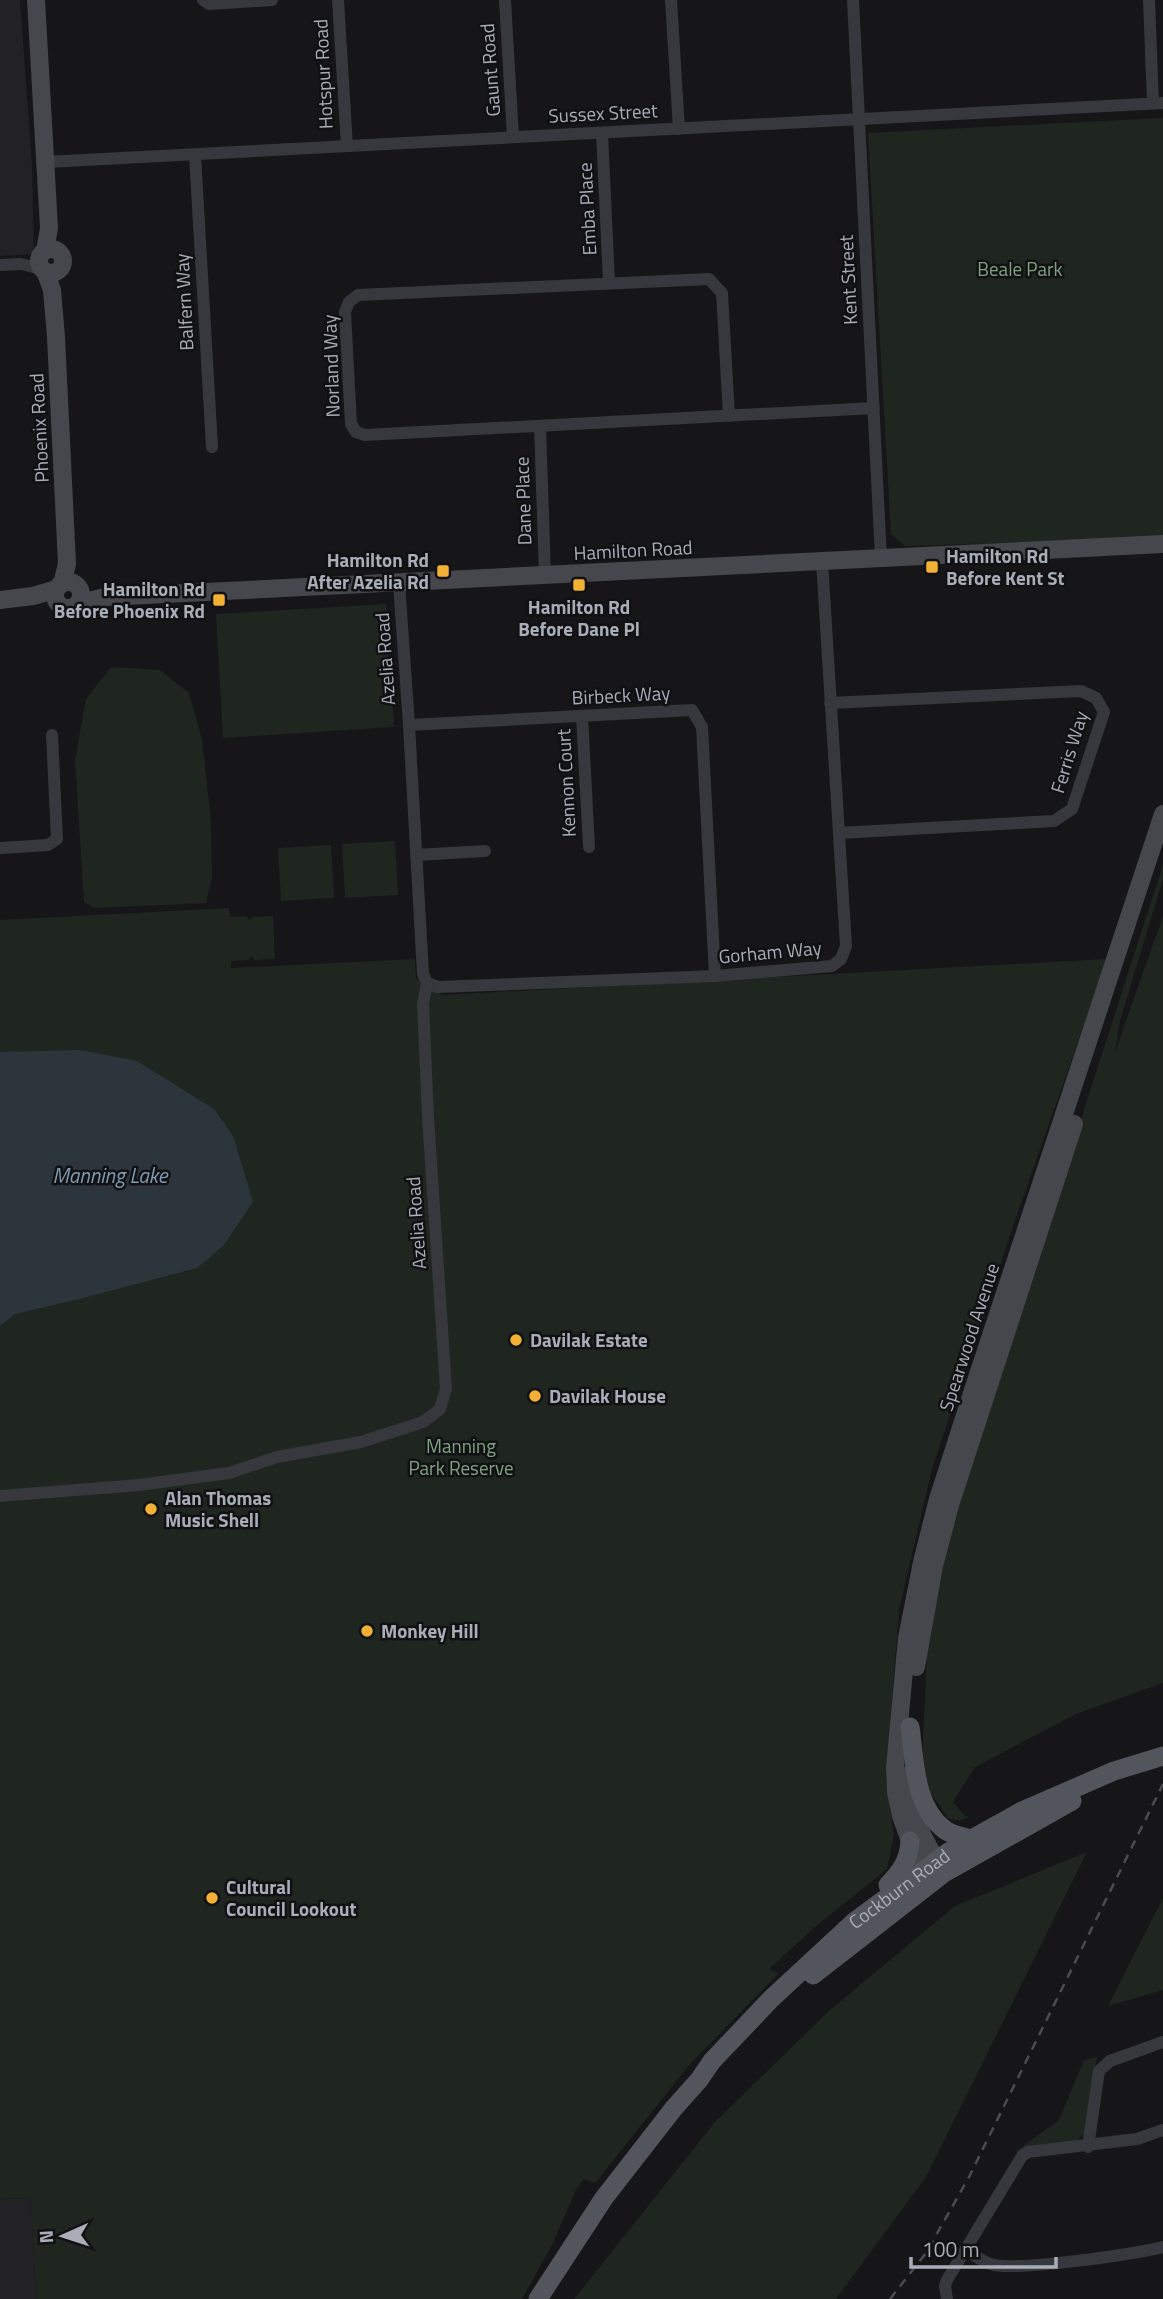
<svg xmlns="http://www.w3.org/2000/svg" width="1163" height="2299" font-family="'Titillium Web',sans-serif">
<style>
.built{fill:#222225}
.green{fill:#1e261f}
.water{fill:#2c353c}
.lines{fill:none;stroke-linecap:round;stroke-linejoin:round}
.street{stroke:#37383d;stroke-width:12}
.secondary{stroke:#45474d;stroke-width:18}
.primary{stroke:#53555c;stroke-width:19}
.rail{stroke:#4a4c52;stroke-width:2.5;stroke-dasharray:9 7;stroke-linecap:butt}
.poi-dot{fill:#f2b134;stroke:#111113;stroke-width:2.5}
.labels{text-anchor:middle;stroke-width:5;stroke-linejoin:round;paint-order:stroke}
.street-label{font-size:19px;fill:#a8adb8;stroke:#111113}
.park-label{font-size:19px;fill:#7fa381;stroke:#111113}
.poi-label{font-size:19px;font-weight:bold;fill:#a8adb8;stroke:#111113;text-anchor:start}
.water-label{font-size:21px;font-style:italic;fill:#7f9bb3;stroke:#111113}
</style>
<rect width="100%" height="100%" fill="#161618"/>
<!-- built -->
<path class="built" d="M 0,0 L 20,0 L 32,164 L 34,254 L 0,256 Z
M 31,2198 L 36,2299 L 0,2299 L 0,2199 Z"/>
<!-- green -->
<path class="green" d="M 1163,118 L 1163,538 L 905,546 L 891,534 L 868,133 Z
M 386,604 L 394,727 L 223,738 L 216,614 Z
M 111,667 L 160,670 L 189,693 L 202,739 L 211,821 L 212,877 L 206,903 L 95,908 L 84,902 L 75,760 L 86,699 Z
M 395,841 L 398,895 L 345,898 L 342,844 Z
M 331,845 L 334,898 L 281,901 L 278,848 Z
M 1163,865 L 1163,879 L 1120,1021 L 1115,1052 L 1163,916 L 1163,1683 L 1076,1714 L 975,1767 L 953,1802 L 964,1815 L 969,1817 C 963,1821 955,1821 948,1818 L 926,1786 L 922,1763 L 923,1743 L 928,1626 L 952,1518 Z
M 229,908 L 230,917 L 247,916 L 248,920 L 251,919 L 252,917 L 273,916 L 275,959 L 254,960 L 253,957 L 249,958 L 249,960 L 231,961 L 231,968 L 415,959 L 416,979 L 443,995 L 1107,959 L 1017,1215 L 932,1469 L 899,1610 L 886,1779 L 894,1835 L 887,1869 L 815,1927 L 769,1969 L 779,1973 L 690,2064 L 596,2182 L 591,2182 L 584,2179 L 576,2190 L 552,2245 L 522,2299 L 36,2299 L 31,2198 L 0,2199 L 0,920 Z
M 1087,1852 L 926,2177 L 836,2299 L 574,2299 L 715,2122 L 831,2009 L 955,1906 Z
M 1163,1898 L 1163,1990 L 1108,2006 Z
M 1097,2057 L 1085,2133 L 1073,2144 L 1015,2152 L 1059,2120 L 1084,2060 Z"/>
<!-- water -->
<path class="water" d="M 80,1050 L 137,1061 L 214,1109 L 233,1136 L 253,1202 L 223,1246 L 197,1268 L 83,1298 L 15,1314 L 0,1326 L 0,1052 Z"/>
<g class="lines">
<!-- street -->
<path class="street" d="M 203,0 L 209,4 L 272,0
M 338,0 L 347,146
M 505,0 L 513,137
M 671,0 L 679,129
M 853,0 L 881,558
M 1149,0 L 1153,103
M 602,133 L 609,282
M 195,155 L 212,447
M 46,162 L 1163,103
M 0,265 L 21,264 L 42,269
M 729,416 L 722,293 L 709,279 L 358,295 L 349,302 L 345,312 L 351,424 L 356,432 L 365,435 L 874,408
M 540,426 L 545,576
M 830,703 L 1081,691 L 1096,698 L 1104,712 L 1072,809 L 1054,821 L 839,833
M 582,716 L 589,847
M 409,725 L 692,710 L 702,727 L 715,976
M 0,848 L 48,845 L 57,839 L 52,735
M 416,855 L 485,851
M 427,983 L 438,987 L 715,976 L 832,966 L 841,959 L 846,946 L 822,561
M 0,1496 L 139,1485 L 229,1473 L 277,1457 L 361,1442 L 423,1422 L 440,1409 L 446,1389 L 428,1117 L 423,1004 L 427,983 L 423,974 L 409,725 L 399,583
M 1088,2147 L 1099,2071 L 1110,2061 L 1163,2042
M 966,2251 C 974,2255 982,2261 990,2264 C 1015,2272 1133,2254 1163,2247
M 947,2299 L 945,2286 L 947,2280 L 1022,2156 L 1028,2152 L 1137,2139 L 1163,2130"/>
<!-- secondary -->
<path class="secondary" d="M 36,0 L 49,228 L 45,251
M39 261a12 12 0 1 1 24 0a12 12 0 1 1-24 0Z
M 45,271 L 52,290 L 56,337 L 67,564 L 62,584
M55 595a13 13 0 1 1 26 0a13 13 0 1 1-26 0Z
M 0,600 L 33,596 L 57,589
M 77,604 L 105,597 L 1163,544
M 916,1667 L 934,1566 L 950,1505 L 1074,1124
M 908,1775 C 908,1812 924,1842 944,1872
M 932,1879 L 910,1841 L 901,1816 L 896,1792 L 895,1768 L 907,1638 L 922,1562 L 938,1499 L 976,1381 L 1163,814"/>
<!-- primary -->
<g class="primary">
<path d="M 910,1727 C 915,1762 914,1807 945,1830 C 952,1835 963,1837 971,1839"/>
<path d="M 888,1885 C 901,1871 909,1861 910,1841"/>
<path d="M 813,1975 L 944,1873 L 1072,1801"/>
<path id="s1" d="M 538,2299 L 604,2198 L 674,2108 L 699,2080 L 712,2061 L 772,1998 L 854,1922 L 950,1851 L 1022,1811 L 1114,1771 L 1163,1756"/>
</g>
<!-- rail -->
<path class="rail" d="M 890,2299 L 926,2253 L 969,2177 L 1163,1784"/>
</g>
<!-- markers -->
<g class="poi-dot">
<rect x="925" y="560" width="14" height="14" rx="3.5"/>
<rect x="436" y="564" width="14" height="14" rx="3.5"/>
<rect x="572" y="578" width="14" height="14" rx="3.5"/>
<rect x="212" y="593" width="14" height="14" rx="3.5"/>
<circle cx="516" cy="1340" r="7"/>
<circle cx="535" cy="1396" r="7"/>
<circle cx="151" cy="1509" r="7"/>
<circle cx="367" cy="1631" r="7"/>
<circle cx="212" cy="1898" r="7"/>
</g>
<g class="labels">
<!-- street labels -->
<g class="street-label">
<text transform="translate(490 70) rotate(-94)" y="7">Gaunt Road</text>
<text transform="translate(323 74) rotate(-93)" y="7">Hotspur Road</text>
<text transform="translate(603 113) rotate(-3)" y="7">Sussex Street</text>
<text transform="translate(587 209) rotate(-93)" y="7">Emba Place</text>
<text transform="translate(848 280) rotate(-93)" y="7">Kent Street</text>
<text transform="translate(184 302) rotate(-93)" y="7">Balfern Way</text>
<text transform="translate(331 366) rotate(-92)" y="7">Norland Way</text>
<text transform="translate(39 428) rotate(-93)" y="7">Phoenix Road</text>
<text transform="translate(523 501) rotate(-92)" y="7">Dane Place</text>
<text transform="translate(633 550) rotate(-3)" y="7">Hamilton Road</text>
<text transform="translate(385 659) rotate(-94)" y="7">Azelia Road</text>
<text transform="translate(621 695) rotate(-3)" y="7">Birbeck Way</text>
<text transform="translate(1069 752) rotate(-73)" y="7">Ferris Way</text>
<text transform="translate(566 783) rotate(-93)" y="7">Kennon Court</text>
<text transform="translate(770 952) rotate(-5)" y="7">Gorham Way</text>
<text transform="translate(416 1223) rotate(-94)" y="7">Azelia Road</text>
<text transform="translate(969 1337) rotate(-72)" y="7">Spearwood Avenue</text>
<text dy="7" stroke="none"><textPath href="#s1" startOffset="550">Cockburn Road</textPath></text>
</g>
<!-- park labels -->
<g class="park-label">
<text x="1020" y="276">Beale Park</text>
<text x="461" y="1453">Manning<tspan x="461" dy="22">Park Reserve</tspan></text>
</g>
<!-- poi labels -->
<g class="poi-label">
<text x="946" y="563">Hamilton Rd<tspan x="946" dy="22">Before Kent St</tspan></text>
<text x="429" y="567" text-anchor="end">Hamilton Rd<tspan x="429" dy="22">After Azelia Rd</tspan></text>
<text x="205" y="596" text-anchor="end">Hamilton Rd<tspan x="205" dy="22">Before Phoenix Rd</tspan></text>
<text x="579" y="614" text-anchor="middle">Hamilton Rd<tspan x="579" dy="22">Before Dane Pl</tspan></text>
<text x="530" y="1347">Davilak Estate</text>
<text x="549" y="1403">Davilak House</text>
<text x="165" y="1505">Alan Thomas<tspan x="165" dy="22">Music Shell</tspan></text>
<text x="381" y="1638">Monkey Hill</text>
<text x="226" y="1894">Cultural<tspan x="226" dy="22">Council Lookout</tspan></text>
</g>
<!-- water labels -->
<g class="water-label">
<text x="110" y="1183">Manning Lake</text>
</g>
</g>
<!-- north arrow -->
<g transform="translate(63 2236) rotate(267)" stroke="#111113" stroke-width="5" paint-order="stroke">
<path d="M0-5L12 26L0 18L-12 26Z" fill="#a8adb8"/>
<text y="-10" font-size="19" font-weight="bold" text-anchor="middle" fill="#a8adb8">N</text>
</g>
<!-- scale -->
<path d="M911 2257v10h145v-10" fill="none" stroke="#a8adb8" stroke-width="3.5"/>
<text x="922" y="2257" font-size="21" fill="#a8adb8" stroke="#111113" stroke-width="5" paint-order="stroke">100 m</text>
</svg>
